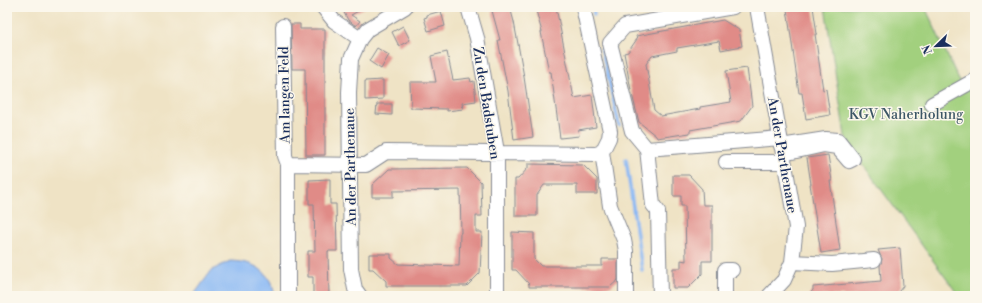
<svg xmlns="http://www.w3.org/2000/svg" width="982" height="303" font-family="'Libre Bodoni',serif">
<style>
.green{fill:#a2d07e;stroke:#5e806e}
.water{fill:#89b8f4;stroke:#5274a9}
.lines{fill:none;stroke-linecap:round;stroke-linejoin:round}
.stream{stroke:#89b8f4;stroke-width:3.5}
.building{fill:#e08b87}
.minor-casing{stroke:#858992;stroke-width:16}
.minor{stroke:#fff;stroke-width:14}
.labels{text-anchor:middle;stroke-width:3;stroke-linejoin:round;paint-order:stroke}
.street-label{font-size:14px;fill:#1b2f5e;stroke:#fbf7ec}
.park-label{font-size:14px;fill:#3d5766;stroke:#fbf7ec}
</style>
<rect width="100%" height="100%" fill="#fbf7ec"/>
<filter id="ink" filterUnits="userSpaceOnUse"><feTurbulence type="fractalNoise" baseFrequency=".025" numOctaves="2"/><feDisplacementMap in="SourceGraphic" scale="8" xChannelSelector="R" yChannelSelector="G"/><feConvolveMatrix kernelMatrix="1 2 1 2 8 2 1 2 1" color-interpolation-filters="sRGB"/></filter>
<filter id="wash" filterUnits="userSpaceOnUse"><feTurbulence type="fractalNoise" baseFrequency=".012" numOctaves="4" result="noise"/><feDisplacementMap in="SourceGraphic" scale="16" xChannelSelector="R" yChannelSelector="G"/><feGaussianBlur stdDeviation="0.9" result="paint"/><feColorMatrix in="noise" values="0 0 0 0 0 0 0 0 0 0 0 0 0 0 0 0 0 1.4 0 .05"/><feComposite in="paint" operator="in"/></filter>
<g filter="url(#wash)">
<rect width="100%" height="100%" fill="#efe3c5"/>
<!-- green -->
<path class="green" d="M 825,7 L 925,7 L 964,91 L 975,85 L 975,296 L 959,296 L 856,155 L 845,136 Z"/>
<!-- water -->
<path class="water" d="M 230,261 C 255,262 270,270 275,296 L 193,296 L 212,270 Z"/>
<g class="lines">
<!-- stream -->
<path class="stream" d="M 593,7 L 594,14
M 602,49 L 619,125
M 626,159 L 642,270"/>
</g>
<g id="blocks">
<!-- building -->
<path class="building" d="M 341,7 L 366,7 L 351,15 L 360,21 L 356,26 L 348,20 Z
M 491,7 L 510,7 L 514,22 L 524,77 L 533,137 L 514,140 L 508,91 L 498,40 L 500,40 Z
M 535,7 L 556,7 L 574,98 L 592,95 L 596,127 L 578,130 L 579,136 L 560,138 L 551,72 L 549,72 L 541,32 L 542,32 Z
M 803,7 L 813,7 L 817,34 L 815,34 L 823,90 L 826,89 L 830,115 L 806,119 L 802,93 L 799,93 L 787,9 Z
M 441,11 L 445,26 L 428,31 L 424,18 L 427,17 L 427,15 Z
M 723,20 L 739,30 L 742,46 L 721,50 L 719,41 L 677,48 L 677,51 L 652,56 L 646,64 L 654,110 L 661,116 L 700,109 L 700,107 L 731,102 L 726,71 L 747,68 L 752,106 L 741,121 L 690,130 L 690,133 L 657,138 L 656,136 L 639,122 L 631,90 L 624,53 L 628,52 L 637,39 L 636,36 Z
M 291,24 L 300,24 L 300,29 L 325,29 L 325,155 L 306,155 L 305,69 L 292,69 Z
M 403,26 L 410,40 L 399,46 L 392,32 Z
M 377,48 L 389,55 L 381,69 L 369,61 Z
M 447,52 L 453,80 L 470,78 L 471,82 L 474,81 L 476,101 L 462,103 L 463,109 L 447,111 L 447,109 L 411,108 L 410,82 L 436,82 L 431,56 Z
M 383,80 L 383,99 L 365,100 L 365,81 Z
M 377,104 L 392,104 L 392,115 L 376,114 Z
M 828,155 L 832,181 L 830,181 L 840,250 L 821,253 L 810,184 L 811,184 L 807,158 Z
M 528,164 L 583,165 L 597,179 L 597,194 L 577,194 L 577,185 L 544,185 L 537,195 L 537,216 L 515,216 L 515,179 L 518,179 L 528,168 Z
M 467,168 L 481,182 L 482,216 L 476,216 L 476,232 L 482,232 L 480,273 L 467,286 L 386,286 L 386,281 L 373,269 L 369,269 L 369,254 L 391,254 L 391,258 L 398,264 L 459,266 L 460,233 L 461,233 L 460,190 L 393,191 L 393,197 L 372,197 L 372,185 L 389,169 Z
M 673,175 L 689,175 L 702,189 L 703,205 L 712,205 L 712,261 L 702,261 L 702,274 L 688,288 L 673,288 L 673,268 L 681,268 L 681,260 L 686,261 L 685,206 L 681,206 L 681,196 L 673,196 Z
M 330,179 L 330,204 L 336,204 L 337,251 L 328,251 L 329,296 L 313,296 L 313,277 L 308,277 L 308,251 L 315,251 L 314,204 L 309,204 L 309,180 Z
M 512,232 L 534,233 L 534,259 L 541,266 L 602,266 L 602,259 L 618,259 L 618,280 L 610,287 L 529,287 L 529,284 L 516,270 L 512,270 Z
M 900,248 L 903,286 L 895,296 L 808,296 L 813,290 L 813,287 L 881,281 L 880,266 L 882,259 L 878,250 Z"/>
</g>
</g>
<g filter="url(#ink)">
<use href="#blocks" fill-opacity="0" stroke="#858992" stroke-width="1"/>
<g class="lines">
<!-- minor casing -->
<g class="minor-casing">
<path id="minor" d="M 323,7 L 334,21 L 360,39
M 468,7 L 477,38 L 497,152 L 497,296
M 583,7 L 610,131 L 609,138 L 602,152 L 610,206 L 624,240 L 626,251 L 626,296
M 757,7 L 796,227 L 792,262 L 784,280 L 769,296
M 283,26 L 285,156 L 288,164
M 932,104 L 975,80
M 781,146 L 826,139 L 838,140 L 853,159 L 849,161 L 837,147 L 824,145 L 783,154
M 647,149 L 780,138
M 726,162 L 784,162
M 792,262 L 832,264 L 874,260
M 288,296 L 288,164 L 366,165 L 386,152 L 596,154 L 602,152
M 360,296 L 355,289 L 351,269 L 349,92 L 351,59 L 360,39 L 368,29 L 405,7
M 660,296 L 658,211 L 653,205 L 647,149 L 632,131 L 610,43 L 625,26 L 733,7
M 725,296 L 725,270 L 732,270"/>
</g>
<!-- minor -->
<use href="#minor" class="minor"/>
</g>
</g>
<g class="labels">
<!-- street labels -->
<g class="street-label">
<text transform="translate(284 95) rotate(-91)" y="5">Am langen Feld</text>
<text transform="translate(487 103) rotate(81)" y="5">Zu den Badstuben</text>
<text transform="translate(783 155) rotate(80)" y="5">An der Parthenaue</text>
<text transform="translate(350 167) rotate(-91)" y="5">An der Parthenaue</text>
</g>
<!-- park labels -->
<g class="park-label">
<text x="906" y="119">KGV Naherholung</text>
</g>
</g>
<!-- margin -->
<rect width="982" height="303" fill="none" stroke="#fbf7ec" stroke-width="24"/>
<!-- north arrow -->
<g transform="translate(936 46) rotate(247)" stroke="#fbf7ec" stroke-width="3" paint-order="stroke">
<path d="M0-3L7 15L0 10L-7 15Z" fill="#1b2f5e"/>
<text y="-6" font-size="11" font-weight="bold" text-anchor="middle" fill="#1b2f5e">N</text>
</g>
</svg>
